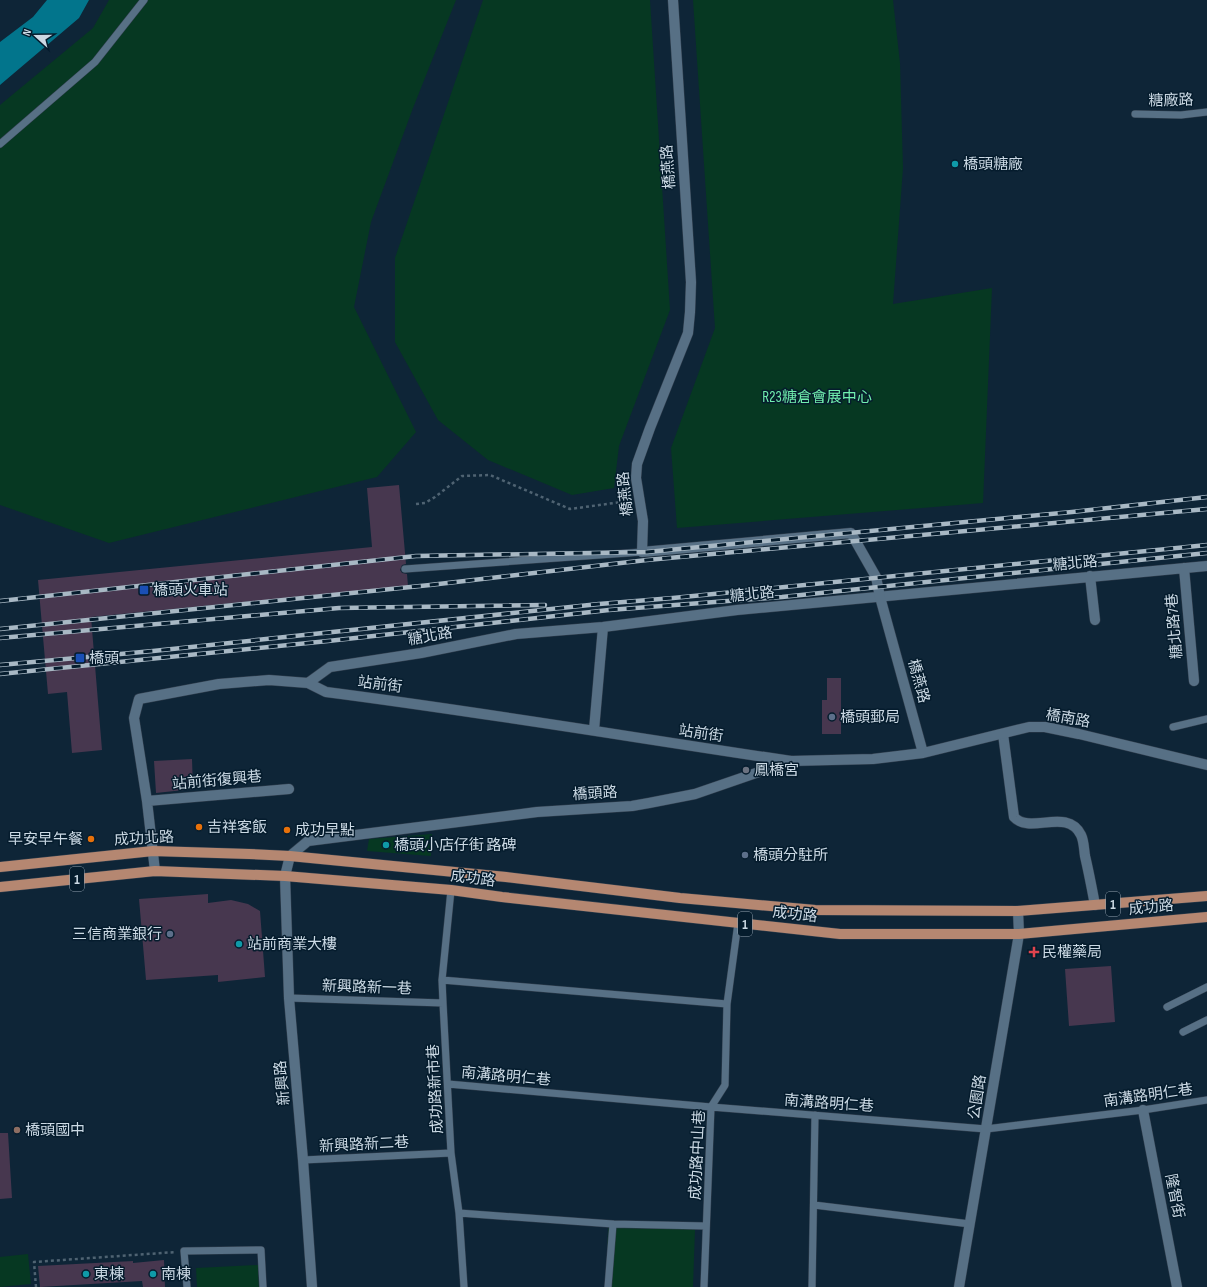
<svg xmlns="http://www.w3.org/2000/svg" width="1207" height="1287" font-family="'Sofia Sans Condensed','Noto Sans TC',sans-serif">
<style>
.green{fill:#063822}
.water{fill:#02758c}
.building{fill:#47374f}
.lines{fill:none;stroke-linecap:round;stroke-linejoin:round}
.lane-casing{stroke:#313f4e;stroke-width:8}
.street-casing{stroke:#313f4e;stroke-width:11}
.secondary-casing{stroke:#313f4e;stroke-width:11}
.primary-casing{stroke:#313f4e;stroke-width:11}
.path{stroke:#4f6372;stroke-width:2.5;stroke-dasharray:3 3;stroke-linecap:butt}
.lane{stroke:#577085;stroke-width:7}
.street{stroke:#577085;stroke-width:10}
.secondary{stroke:#577085;stroke-width:10}
.primary{stroke:#b58771;stroke-width:10}
.rail-casing{stroke:#a8b8c4;stroke-width:4.5}
.rail{stroke:#051c2d;stroke-width:3;stroke-dasharray:9;stroke-linecap:butt}
.culture-dot{fill:#0f9aa8;stroke:#051c2d;stroke-width:1.5}
.transit-dot{fill:#1a4fb4;stroke:#051c2d;stroke-width:1.5}
.service-dot{fill:#5c6f8a;stroke:#051c2d;stroke-width:1.5}
.worship-dot{fill:#6b7280;stroke:#051c2d;stroke-width:1.5}
.food-dot{fill:#e8710a;stroke:#051c2d;stroke-width:1.5}
.health-dot{fill:#e0444e;stroke:#051c2d;stroke-width:1.5}
.education-dot{fill:#8d6e63;stroke:#051c2d;stroke-width:1.5}
.labels{text-anchor:middle;stroke-width:3;stroke-linejoin:round;paint-order:stroke}
.shield{fill:#051c2d;stroke:#90a0ad;stroke-width:1}
.shield-label{font-size:14px;font-weight:bold;fill:#cbd9e4}
.street-label{font-size:15px;fill:#cbd9e4;stroke:#051c2d}
.poi-label{font-size:15px;fill:#cbd9e4;stroke:#051c2d;text-anchor:start}
.park-label{font-size:15px;fill:#71efae;stroke:#051c2d}
</style>
<rect width="100%" height="100%" fill="#0e2537"/>
<!-- green -->
<path class="green" d="M 109,0 L 456,0 L 413,108 L 371,222 L 354,307 L 416,432 L 377,477 L 109,543 L 0,505 L 0,105 L 93,28 Z
M 483,0 L 650,0 L 670,310 L 619,446 L 614,488 L 572,495 L 488,460 L 438,420 L 395,342 L 395,258 Z
M 693,0 L 893,0 L 900,63 L 903,168 L 893,304 L 992,288 L 983,503 L 677,528 L 671,448 L 715,328 Z
M 432,834 L 431,856 L 367,851 L 369,839 Z
M 608,1228 L 695,1229 L 693,1287 L 606,1287 Z
M 28,1254 L 31,1284 L 0,1287 L 0,1257 Z
M 258,1265 L 259,1287 L 197,1287 L 196,1268 Z"/>
<!-- water -->
<path class="water" d="M 47,0 L 89,0 L 79,18 L 0,85 L 0,42 L 33,17 Z"/>
<!-- building -->
<path class="building" d="M 399,485 L 406,564 L 402,565 L 400,570 L 402,573 L 407,574 L 408,586 L 91,617 L 102,750 L 72,753 L 67,692 L 48,694 L 38,580 L 372,547 L 367,488 Z
M 827,678 L 841,678 L 841,734 L 822,734 L 822,700 L 827,700 Z
M 192,759 L 193,789 L 156,793 L 154,761 Z
M 208,894 L 208,903 L 231,900 L 248,904 L 260,911 L 265,977 L 218,982 L 218,975 L 146,980 L 139,899 Z
M 1111,966 L 1115,1022 L 1069,1026 L 1065,969 Z
M 0,1133 L 8,1133 L 12,1198 L 0,1199 Z
M 164,1260 L 165,1287 L 143,1287 L 142,1281 L 40,1287 L 38,1266 L 133,1261 L 133,1263 Z"/>
<g class="lines">
<!-- lane casing -->
<g class="lane-casing">
<path id="lane" d="M 1135,114 L 1181,115 L 1207,112
M 0,144 L 95,62 L 144,0
M 405,569 L 642,552
M 1173,727 L 1207,719
M 451,890 L 442,980 L 443,1003 L 451,1153 L 459,1213 L 464,1287
M 442,980 L 727,1004
M 289,998 L 443,1003
M 1167,1007 L 1207,987
M 1183,1032 L 1207,1020
M 448,1084 L 711,1107 L 986,1129 L 1143,1110 L 1207,1100
M 303,1160 L 451,1153
M 814,1205 L 970,1224
M 459,1213 L 613,1224 L 706,1226
M 187,1287 L 184,1251 L 261,1250 L 263,1287
M 608,1287 L 613,1224
M 704,1287 L 711,1107 L 725,1085 L 727,1004 L 738,923
M 812,1287 L 815,1115"/>
</g>
<!-- street casing -->
<g class="street-casing">
<path id="street" d="M 1184,568 L 1194,681
M 1090,576 L 1095,620
M 308,683 L 330,667 L 421,653 L 516,634 L 603,627 L 737,610 L 1207,566
M 594,730 L 603,627
M 1003,734 L 1014,817 C 1030,835 1067,807 1081,835 C 1084,841 1084,850 1085,856 C 1089,873 1092,889 1095,905
M 147,801 L 289,789
M 155,871 L 147,801 L 134,718 L 139,699 L 219,684 L 269,680 L 308,683 L 326,692 C 482,712 636,738 791,761
M 1143,1110 L 1177,1287
M 959,1287 L 1019,934 L 1018,911"/>
</g>
<!-- secondary casing -->
<g class="secondary-casing">
<path id="secondary" d="M 673,0 L 691,282 L 690,312 L 688,333 L 650,428 L 637,464 L 636,478 L 643,521 L 642,552 L 851,533 L 876,577 L 880,597 L 923,753
M 312,1287 L 303,1160 L 289,998 L 285,876 L 290,856 L 308,841 L 537,812 L 632,806 L 649,803 L 695,794 L 791,761 L 873,759 L 923,753 L 1029,727 L 1045,727 L 1079,734 L 1207,765"/>
</g>
<!-- primary casing -->
<g class="primary-casing">
<path id="primary" d="M 0,867 L 153,851 L 249,854 L 290,856 L 506,877 L 680,898 L 815,910 L 1018,911 L 1207,896
M 0,887 L 155,871 L 285,876 L 451,890 L 502,897 L 840,934 L 1019,934 L 1207,917"/>
</g>
<!-- path -->
<path class="path" d="M 416,504 L 425,503 L 435,497 L 462,476 L 490,475 L 570,509 L 629,501
M 36,1287 L 34,1262 L 176,1252"/>
<!-- lane -->
<use href="#lane" class="lane"/>
<!-- street -->
<use href="#street" class="street"/>
<!-- secondary -->
<use href="#secondary" class="secondary"/>
<!-- primary -->
<use href="#primary" class="primary"/>
<!-- rail casing -->
<g class="rail-casing">
<path id="rail" d="M 0,601 L 416,556 L 647,552 L 1072,512 L 1207,497
M 0,629 L 430,585 L 647,560 L 1207,509
M 0,638 L 339,608 L 545,605
M 0,665 L 153,651 L 599,604 L 673,598 L 1207,545
M 0,674 L 328,641 L 609,610 L 782,597 L 1207,553"/>
</g>
<!-- rail -->
<use href="#rail" class="rail"/>
</g>
<!-- markers -->
<g class="culture-dot">
<circle cx="955" cy="164" r="4"/>
<circle cx="386" cy="845" r="4"/>
<circle cx="239" cy="944" r="4"/>
<circle cx="86" cy="1274" r="4"/>
<circle cx="153" cy="1274" r="4"/>
</g>
<g class="transit-dot">
<rect x="139" y="585" width="10" height="10" rx="2"/>
<rect x="75" y="653" width="10" height="10" rx="2"/>
</g>
<g class="service-dot">
<circle cx="832" cy="717" r="4"/>
<circle cx="745" cy="855" r="4"/>
<circle cx="170" cy="934" r="4"/>
</g>
<circle class="worship-dot" cx="746" cy="770" r="4"/>
<g class="food-dot">
<circle cx="199" cy="827" r="4"/>
<circle cx="287" cy="830" r="4"/>
<circle cx="91" cy="839" r="4"/>
</g>
<path class="health-dot" d="M1032 946h4v4h4v4h-4v4h-4v-4h-4v-4h4z"/>
<circle class="education-dot" cx="17" cy="1130" r="4"/>
<g class="labels">
<!-- shield labels -->
<g class="shield">
<rect x="70" y="867" width="14" height="24" rx="3"/>
<rect x="1106" y="892" width="14" height="24" rx="3"/>
<rect x="738" y="912" width="14" height="24" rx="3"/>
</g>
<g class="shield-label">
<text x="77" y="884">1</text>
<text x="1113" y="909">1</text>
<text x="745" y="929">1</text>
</g>
<!-- street labels -->
<g class="street-label">
<text transform="translate(1171 100) rotate(-1)" y="5">糖廠路</text>
<text transform="translate(668 167) rotate(-94)" y="5">橋燕路</text>
<text transform="translate(625 494) rotate(-96)" y="5">橋燕路</text>
<text transform="translate(1075 563) rotate(-5)" y="5">糖北路</text>
<text transform="translate(752 594) rotate(-6)" y="5">糖北路</text>
<text transform="translate(1174 626) rotate(-95)" y="5">糖北路7巷</text>
<text transform="translate(430 636) rotate(-10)" y="5">糖北路</text>
<text transform="translate(919 681) rotate(75)" y="5">橋燕路</text>
<text transform="translate(380 684) rotate(7)" y="5">站前街</text>
<text transform="translate(1068 718) rotate(10)" y="5">橋南路</text>
<text transform="translate(701 733) rotate(8)" y="5">站前街</text>
<text transform="translate(217 780) rotate(-5)" y="5">站前街復興巷</text>
<text transform="translate(595 793) rotate(-3)" y="5">橋頭路</text>
<text transform="translate(144 838) rotate(-3)" y="5">成功北路</text>
<text transform="translate(473 878) rotate(7)" y="5">成功路</text>
<text transform="translate(1151 907) rotate(-5)" y="5">成功路</text>
<text transform="translate(795 914) rotate(6)" y="5">成功路</text>
<text transform="translate(367 987) rotate(2)" y="5">新興路新一巷</text>
<text transform="translate(506 1076) rotate(5)" y="5">南溝路明仁巷</text>
<text transform="translate(282 1083) rotate(-95)" y="5">新興路</text>
<text transform="translate(435 1089) rotate(-93)" y="5">成功路新市巷</text>
<text transform="translate(1148 1095) rotate(-8)" y="5">南溝路明仁巷</text>
<text transform="translate(977 1097) rotate(-81)" y="5">公園路</text>
<text transform="translate(829 1103) rotate(4)" y="5">南溝路明仁巷</text>
<text transform="translate(364 1144) rotate(-3)" y="5">新興路新二巷</text>
<text transform="translate(697 1155) rotate(-87)" y="5">成功路中山巷</text>
<text transform="translate(1175 1196) rotate(79)" y="5">隆智街</text>
</g>
<!-- poi labels -->
<g class="poi-label">
<text x="963" y="169">橋頭糖廠</text>
<text x="153" y="595">橋頭火車站</text>
<text x="89" y="663">橋頭</text>
<text x="840" y="722">橋頭郵局</text>
<text x="754" y="775">鳳橋宮</text>
<text x="207" y="832">吉祥客飯</text>
<text x="295" y="835">成功早點</text>
<text x="83" y="844" text-anchor="end">早安早午餐</text>
<text x="394" y="850">橋頭小店仔街 路碑</text>
<text x="753" y="860">橋頭分駐所</text>
<text x="162" y="939" text-anchor="end">三信商業銀行</text>
<text x="247" y="949">站前商業大樓</text>
<text x="1042" y="957">民權藥局</text>
<text x="25" y="1135">橋頭國中</text>
<text x="94" y="1279">東棟</text>
<text x="161" y="1279">南棟</text>
</g>
<!-- park labels -->
<g class="park-label">
<text x="817" y="402">R23糖倉會展中心</text>
</g>
</g>
<!-- north arrow -->
<g transform="translate(36 36) rotate(291)" stroke="#051c2d" stroke-width="3" paint-order="stroke">
<path d="M0-3L7 15L0 10L-7 15Z" fill="#cbd9e4"/>
<text y="-6" font-size="11" font-weight="bold" text-anchor="middle" fill="#cbd9e4">N</text>
</g>
</svg>
